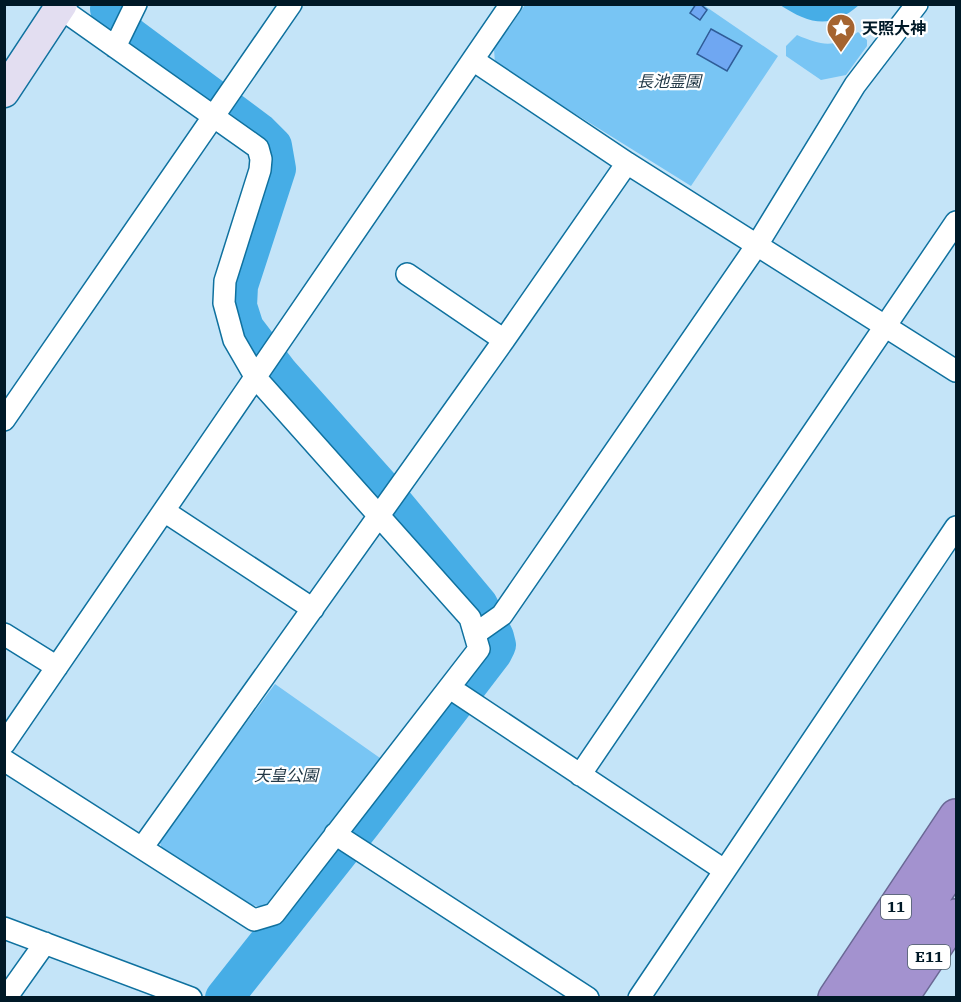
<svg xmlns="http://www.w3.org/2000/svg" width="961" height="1002" font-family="'IBM Plex Serif','Noto Sans JP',serif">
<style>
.green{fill:#78c5f4}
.water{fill:#46ade6}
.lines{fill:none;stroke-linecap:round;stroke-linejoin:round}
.river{stroke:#46ade6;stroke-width:38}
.building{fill:#6fa7f2;stroke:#2f5c97;stroke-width:1.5}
.street-casing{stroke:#0f719f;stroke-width:24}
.secondary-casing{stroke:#0f719f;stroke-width:33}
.highway-casing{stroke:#6a6894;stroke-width:36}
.street{stroke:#fff;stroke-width:21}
.secondary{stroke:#e3def1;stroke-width:30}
.highway{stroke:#a392cf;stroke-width:33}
.labels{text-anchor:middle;stroke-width:4.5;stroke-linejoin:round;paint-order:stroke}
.shield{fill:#fff;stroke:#4c5e68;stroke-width:1.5}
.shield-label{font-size:15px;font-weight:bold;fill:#001927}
.poi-label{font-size:16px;font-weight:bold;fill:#001927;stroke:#fff;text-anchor:start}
.park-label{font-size:16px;font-style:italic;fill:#223846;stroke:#fff}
</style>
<rect width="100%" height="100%" fill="#c4e4f8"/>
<!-- green -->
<path class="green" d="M 702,4 L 778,56 L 691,186 L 495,64 L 494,49 L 525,5 Z
M 858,32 L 867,40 L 867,46 L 846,75 L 821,80 L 786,56 L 786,46 L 797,35 C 822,46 835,48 858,32 Z
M 275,684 L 380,758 L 265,907 L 250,905 L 162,849 L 159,840 Z"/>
<!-- water -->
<path class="water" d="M 780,5 L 859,4 L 859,5 C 831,30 809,24 780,5 Z"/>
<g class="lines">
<!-- river -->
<path class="river" d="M 110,4 L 109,9 L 112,18 L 130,36 L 259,132 L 273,146 L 277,169 L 239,286 L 238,306 L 245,328 L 280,374 L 379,485 L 479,605 L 495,637 L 497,645 L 493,653 L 362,824 L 224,998"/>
</g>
<!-- building -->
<path class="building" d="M 696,4 L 700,4 L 707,10 L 700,20 L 690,13 Z
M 711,29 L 742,46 L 727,71 L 697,54 Z"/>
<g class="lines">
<!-- street casing -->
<g class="street-casing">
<path id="street" d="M 115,47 L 136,4
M 473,60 L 627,163 L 956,371
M 407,274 L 504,340
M 4,420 L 291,4
M 164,511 L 313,609
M 4,634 L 57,667
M 475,634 L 502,615 L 757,245 L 855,85 L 917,4
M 450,688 L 724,870
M 4,744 L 511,4
M 4,760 L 254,920 L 274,914 L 479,649 L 470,618 L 256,378 L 234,340 L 224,303 L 225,281 L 260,170 L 261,159 L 258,148 L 60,8
M 580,775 L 956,222
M 335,834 L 588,998
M 142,848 L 504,340 L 627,163
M 4,928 L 191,998
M 6,998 L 45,943
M 639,998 L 956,527"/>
</g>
<!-- secondary casing -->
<g class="secondary-casing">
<path id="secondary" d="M 4,92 L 62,4"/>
</g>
<!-- highway casing -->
<g class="highway-casing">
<path id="highway" d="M 835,998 L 956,816
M 865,998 L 956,862
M 901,998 L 956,916"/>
</g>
<!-- street -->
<use href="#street" class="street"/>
<!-- secondary -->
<use href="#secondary" class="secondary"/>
<!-- highway -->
<use href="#highway" class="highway"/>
</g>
<!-- icons -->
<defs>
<g id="sight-pin" transform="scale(1.5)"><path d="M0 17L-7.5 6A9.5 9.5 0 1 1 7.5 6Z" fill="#a56430" stroke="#fff"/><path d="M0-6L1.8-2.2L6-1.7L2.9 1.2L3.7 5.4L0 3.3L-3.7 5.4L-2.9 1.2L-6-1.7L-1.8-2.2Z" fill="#fff"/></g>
</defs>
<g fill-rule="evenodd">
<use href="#sight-pin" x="841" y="28"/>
</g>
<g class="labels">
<!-- shield labels -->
<g class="shield">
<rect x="881" y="895" width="30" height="24" rx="4.5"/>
<rect x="908" y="945" width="42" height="24" rx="4.5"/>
</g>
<g class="shield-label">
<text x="896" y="912">11</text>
<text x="929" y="962">E11</text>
</g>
<!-- poi labels -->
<g class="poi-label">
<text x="862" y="34">天照大神</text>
</g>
<!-- park labels -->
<g class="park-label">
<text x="669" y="87">長池霊園</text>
<text x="286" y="781">天皇公園</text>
</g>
</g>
<!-- border -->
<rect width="961" height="1002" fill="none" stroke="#001927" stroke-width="12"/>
</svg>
